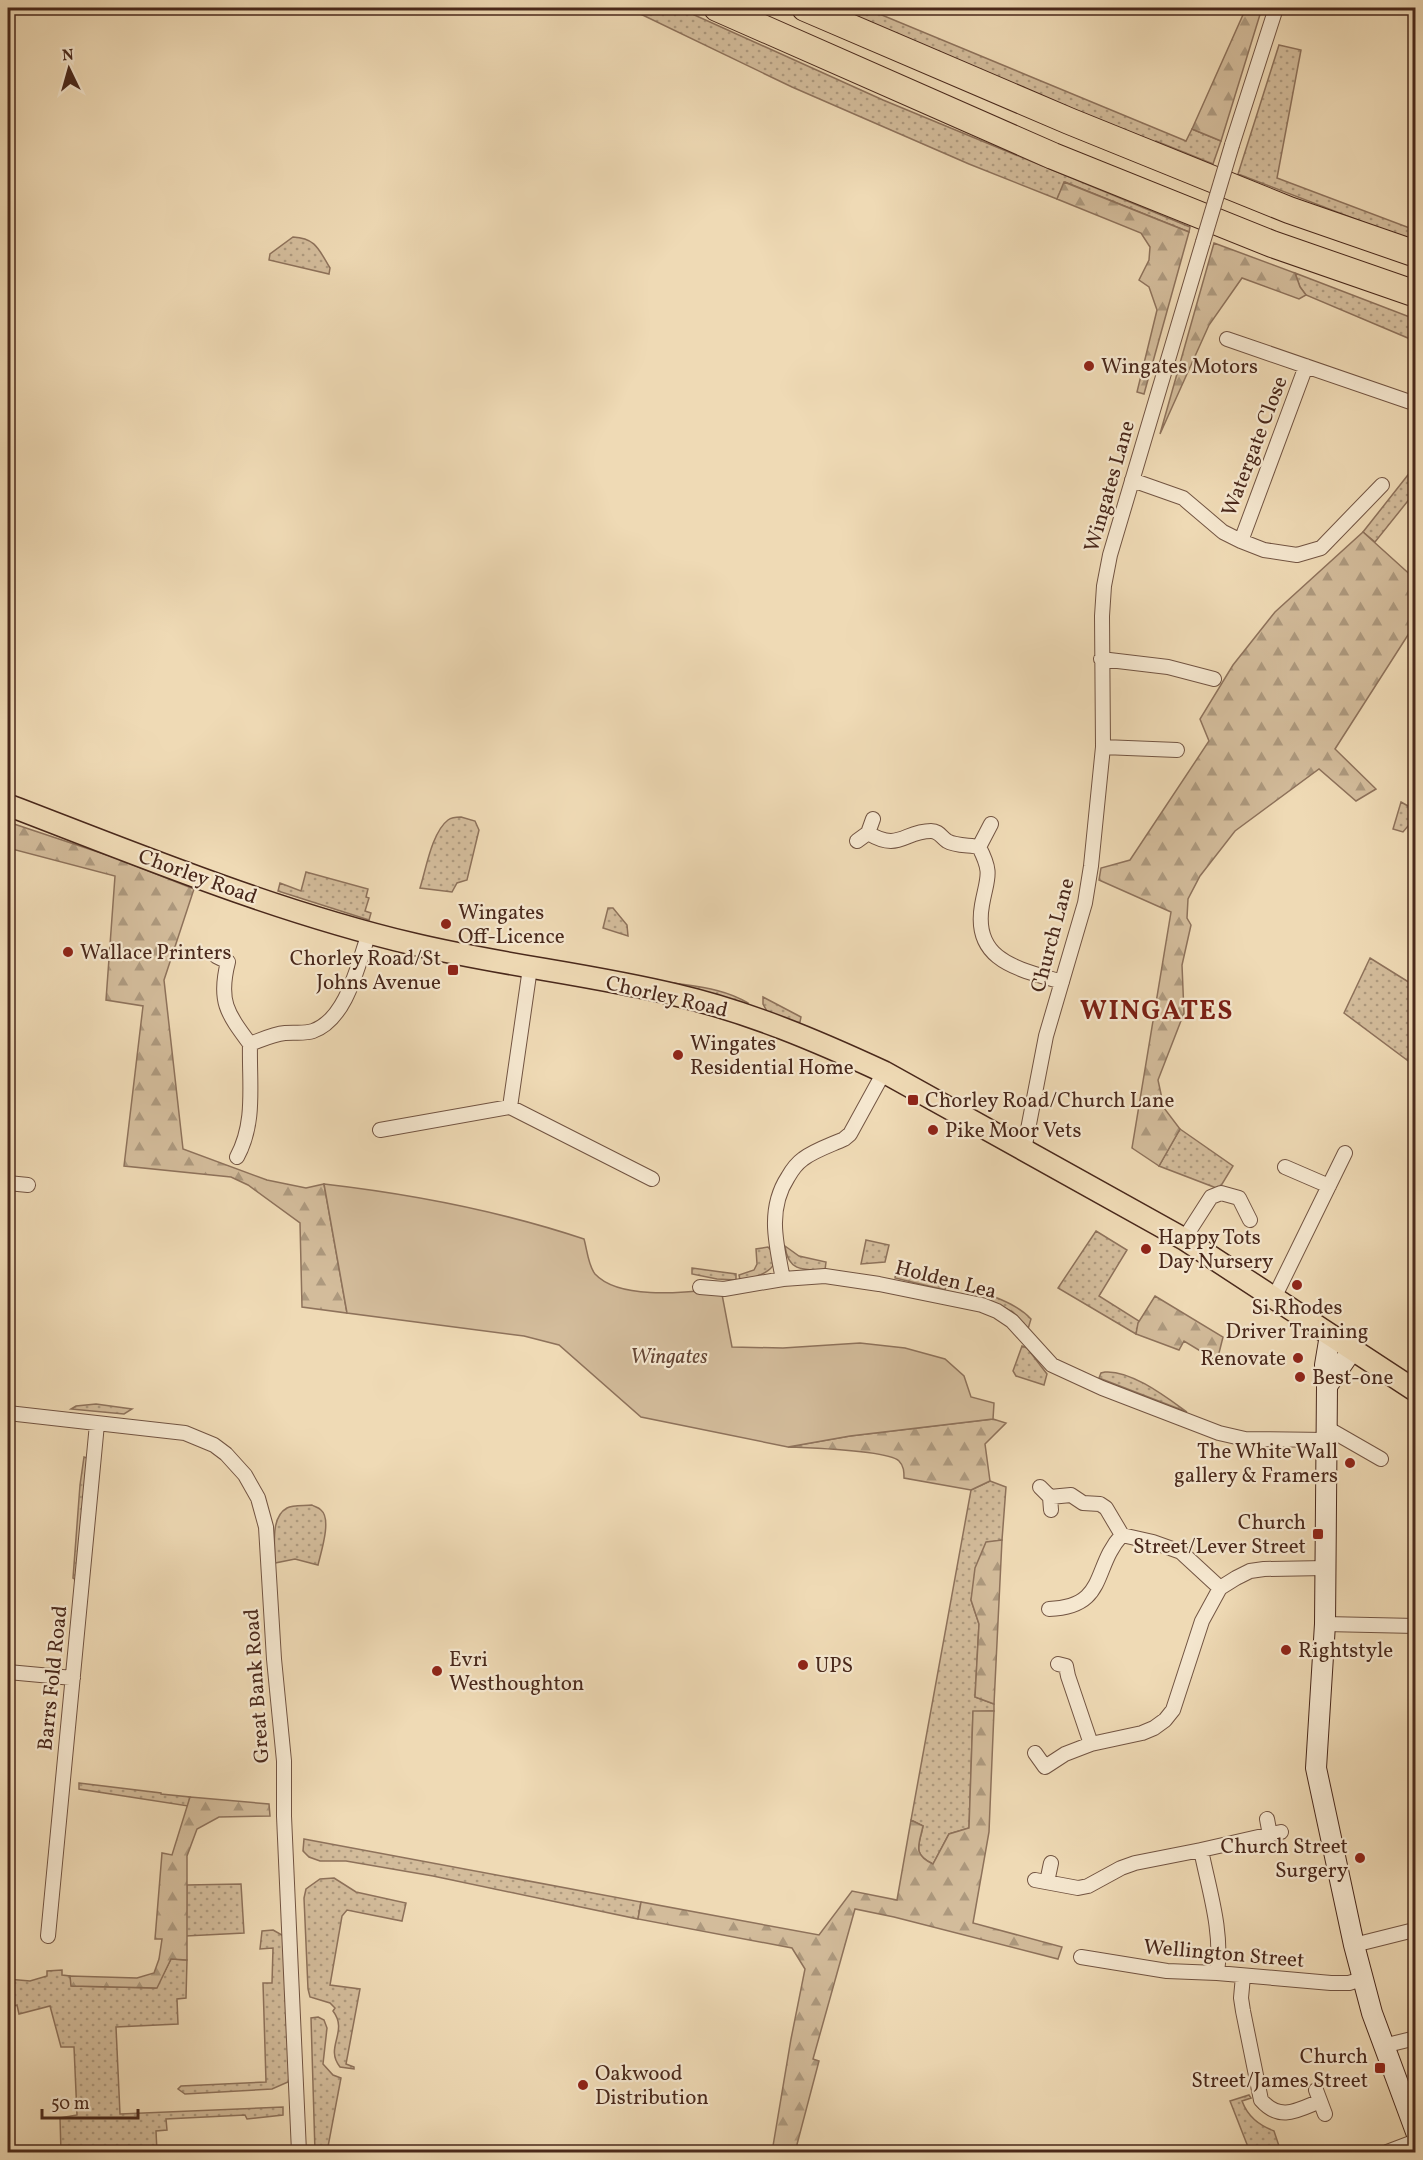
<svg xmlns="http://www.w3.org/2000/svg" width="1423" height="2160" font-family="Vollkorn,serif">
<style>
.grass{fill:url(#grass-dots);stroke:#8e725b;stroke-width:1.5}
.forest{fill:url(#forest-firs);stroke:#8e725b;stroke-width:1.5}
.park{fill:#d3bc9b;stroke:#8e725b;stroke-width:1.5}
.lines{fill:none;stroke-linecap:round;stroke-linejoin:round}
.minor-casing{stroke:#725442;stroke-width:16}
.secondary-casing{stroke:#49281b;stroke-width:22}
.primary-casing{stroke:#49281b;stroke-width:24}
.motorway-casing{stroke:#49281b;stroke-width:28}
.minor{stroke:#f5e7cf;stroke-width:14}
.secondary{stroke:#f5e7cf;stroke-width:20}
.primary{stroke:#efdab5;stroke-width:21}
.motorway{stroke:#efdab5;stroke-width:26}
.minor-bridge-casing{stroke:#725442;stroke-width:16;stroke-linecap:butt}
.minor-bridge{stroke:#f5e7cf;stroke-width:14}
.poi-dot{fill:#8f2418;stroke:#f5e7cf;stroke-width:2}
.labels{text-anchor:middle;stroke-width:4.5;stroke-linejoin:round;paint-order:stroke}
.poi-label{font-size:21px;fill:#49281b;stroke:#f5e7cf;text-anchor:start}
.street-label{font-size:21px;fill:#49281b;stroke:#f5e7cf}
.park-label{font-size:21px;font-style:italic;fill:#654635;stroke:#f5e7cf}
.district-label{font-size:27px;font-weight:bold;letter-spacing:1.5px;fill:#7a1f14;stroke:#f5e7cf}
</style>
<defs>
<pattern id="grass-dots" width="8" height="8" patternUnits="userSpaceOnUse" patternTransform="scale(1.5)"><rect width="8" height="8" fill="#d3bc9b"/><path d="M2 2h.1M6 6h.1" fill="none" stroke="#ad997e" stroke-width="1.8" stroke-linecap="round"/></pattern>
<pattern id="forest-firs" width="22" height="20" patternUnits="userSpaceOnUse" patternTransform="scale(1.5)"><rect width="22" height="20" fill="#d3bc9b"/><path d="M5 1l3.5 6h-7zM16 11l3.5 6h-7z" fill="#ad997e"/></pattern>
</defs>
<rect width="100%" height="100%" fill="#efdab5"/>
<filter id="stains"><feTurbulence type="fractalNoise" baseFrequency=".00333" numOctaves="4"/><feColorMatrix values="0 0 0 0 .2 0 0 0 0 .09 0 0 0 0 .02 0 0 0 .5 -.17"/></filter>
<radialGradient id="worn" r=".72"><stop offset=".6" stop-color="#630" stop-opacity="0"/><stop offset="1" stop-color="#630" stop-opacity=".3"/></radialGradient>
<!-- grass -->
<path class="grass" d="M 628,8 L 679,8 L 883,100 L 1190,227 L 1189,232 L 1065,182 L 1057,199 L 969,164 L 792,87 Z
M 835,8 L 865,8 L 1186,141 L 1192,129 L 1221,141 L 1213,164 L 1156,141 L 1155,144 Z
M 1279,45 L 1301,50 L 1277,178 L 1415,230 L 1415,242 L 1238,174 Z
M 293,237 C 316,238 319,250 330,268 L 329,274 L 269,260 L 270,254 Z
M 1295,273 L 1415,319 L 1415,341 L 1306,295 L 1300,287 Z
M 1415,466 L 1415,492 L 1375,542 L 1363,532 Z
M 1401,802 L 1415,810 L 1415,827 L 1408,826 L 1403,832 L 1393,829 Z
M 461,817 L 475,821 L 479,830 L 467,880 L 457,883 L 452,892 L 420,888 C 426,869 432,832 448,820 C 452,817 456,817 461,817 Z
M 306,872 L 368,889 L 366,897 L 369,898 L 365,911 L 371,913 L 369,920 L 278,891 L 280,883 L 301,891 Z
M 608,908 L 613,908 L 627,925 L 628,936 L 603,928 Z
M 1370,958 L 1415,986 L 1415,1066 L 1344,1013 Z
M 674,983 C 700,987 725,989 748,1003 L 747,1006 L 672,985 Z
M 763,997 L 801,1017 L 800,1022 L 796,1023 L 768,1013 L 763,1004 Z
M 1180,1129 L 1233,1166 L 1219,1189 L 1159,1166 Z
M 1096,1231 L 1127,1250 L 1099,1296 L 1139,1321 L 1136,1334 L 1058,1288 Z
M 866,1240 L 889,1245 L 885,1262 L 861,1264 Z
M 785,1246 L 799,1256 L 826,1262 L 825,1270 C 804,1270 788,1272 785,1246 Z
M 768,1247 C 789,1268 756,1278 740,1280 L 739,1275 L 754,1270 L 757,1264 L 756,1249 Z
M 692,1268 L 736,1274 L 736,1280 L 717,1279 L 692,1274 Z
M 896,1271 L 947,1283 L 945,1290 L 895,1278 Z
M 987,1294 C 1003,1300 1020,1307 1031,1319 L 1028,1329 L 1013,1312 L 986,1299 Z
M 1022,1346 L 1027,1348 L 1047,1374 L 1044,1385 L 1016,1376 L 1013,1371 Z
M 1105,1372 C 1131,1370 1166,1397 1187,1412 L 1099,1378 L 1101,1373 Z
M 96,1404 L 132,1409 L 124,1414 L 71,1409 L 76,1406 Z
M 84,1457 L 87,1458 L 76,1580 L 73,1578 L 80,1485 Z
M 990,1481 L 1006,1487 L 1002,1540 L 986,1543 L 971,1600 L 979,1624 L 975,1697 L 994,1704 L 994,1711 L 973,1712 L 969,1828 L 949,1834 L 933,1864 C 912,1854 919,1846 923,1826 L 911,1820 L 971,1490 Z
M 312,1505 C 315,1507 318,1507 321,1510 C 332,1519 321,1552 318,1565 L 295,1559 L 275,1563 C 275,1547 270,1517 287,1508 C 293,1505 305,1506 312,1505 Z
M 79,1783 L 161,1793 L 161,1794 L 190,1797 L 188,1806 L 79,1789 Z
M 304,1839 L 641,1902 L 638,1919 L 433,1876 L 346,1861 L 320,1861 L 309,1857 L 303,1851 Z
M 334,1878 L 356,1892 L 406,1903 L 402,1921 L 347,1910 L 342,1916 L 330,1985 L 360,1989 L 346,2064 L 354,2067 L 354,2069 L 340,2067 C 324,2047 349,2032 333,2011 L 335,2008 L 330,2003 L 310,1997 L 308,1989 L 304,1898 L 306,1889 L 320,1879 Z
M 241,1884 L 244,1933 L 186,1936 L 187,1885 Z
M 273,1930 L 282,1935 L 284,1939 L 290,2073 L 288,2082 L 272,2089 L 185,2094 L 178,2089 L 181,2086 L 266,2082 L 263,1983 L 272,1983 L 273,1948 L 260,1949 L 262,1931 Z
M 171,1959 L 187,1960 L 186,1998 L 177,1999 L 178,2024 L 116,2027 L 120,2114 L 283,2107 L 283,2115 L 247,2119 L 245,2115 L 166,2119 L 167,2130 L 156,2131 L 157,2152 L 61,2152 L 60,2118 L 77,2115 L 74,2047 L 61,2047 L 50,2006 L 19,2014 L 17,2005 L 8,2008 L 8,1979 L 30,1981 L 47,1976 L 47,1971 L 62,1970 L 62,1975 L 70,1976 L 72,1986 L 156,1988 Z
M 318,2017 L 324,2020 L 327,2028 L 323,2064 L 333,2075 L 341,2078 L 327,2152 L 315,2152 L 311,2018 Z
M 1249,2095 L 1251,2098 L 1242,2101 C 1248,2117 1259,2125 1274,2131 L 1281,2152 L 1250,2152 L 1230,2101 Z"/>
<!-- forest -->
<path class="forest" d="M 1246,8 L 1262,8 L 1221,141 L 1192,129 Z
M 1064,182 L 1189,232 L 1144,394 L 1137,392 L 1157,310 L 1149,287 L 1139,280 L 1149,260 L 1150,247 L 1141,233 L 1057,199 Z
M 1214,243 L 1295,273 L 1300,287 L 1306,295 L 1299,299 L 1242,278 L 1209,325 L 1160,434 Z
M 1363,532 L 1415,579 L 1415,624 L 1335,749 L 1376,789 L 1356,801 L 1319,769 L 1235,831 L 1200,876 L 1188,899 L 1187,918 L 1191,925 L 1182,965 L 1184,1013 L 1158,1080 L 1164,1108 L 1180,1129 L 1159,1166 L 1132,1148 L 1171,912 L 1099,880 L 1101,868 L 1130,860 L 1209,741 L 1200,719 L 1233,665 L 1275,612 Z
M 8,822 L 116,858 L 194,889 L 164,980 L 183,1149 L 267,1180 L 306,1188 L 324,1184 L 347,1313 L 302,1307 L 300,1223 L 248,1185 L 231,1177 L 124,1166 L 143,1006 L 106,1000 L 115,876 L 8,848 Z
M 1155,1296 L 1223,1337 L 1217,1361 L 1184,1341 L 1179,1350 L 1136,1334 L 1138,1323 Z
M 993,1419 L 1006,1423 L 985,1444 L 990,1481 L 971,1490 L 904,1478 C 904,1472 904,1466 899,1461 C 887,1450 809,1448 788,1447 L 850,1436 Z
M 1002,1540 L 994,1704 L 975,1697 L 979,1624 L 971,1600 L 975,1568 L 986,1542 Z
M 973,1711 L 994,1711 L 989,1832 L 973,1923 L 1062,1947 L 1058,1959 L 894,1917 L 855,1909 L 813,2059 L 819,2061 L 795,2152 L 772,2152 L 791,2039 L 805,1969 L 792,1948 L 638,1919 L 641,1902 L 819,1935 L 852,1891 L 897,1900 L 911,1820 L 923,1826 C 919,1845 912,1854 933,1864 L 949,1834 L 969,1828 Z
M 190,1797 L 269,1804 L 270,1816 L 219,1817 L 197,1829 L 187,1856 L 187,1960 L 171,1959 L 157,1988 L 71,1986 L 70,1976 L 137,1978 L 154,1973 L 159,1959 L 162,1939 L 155,1939 L 162,1853 L 172,1855 Z"/>
<!-- park -->
<path class="park" d="M 324,1184 C 411,1194 500,1211 584,1239 C 587,1249 588,1265 595,1274 C 620,1301 689,1292 721,1289 L 732,1347 L 783,1348 L 860,1343 L 905,1348 L 945,1359 L 964,1376 L 971,1397 L 994,1403 L 993,1419 L 850,1436 L 788,1447 L 641,1417 L 559,1345 L 524,1336 L 347,1313 Z"/>
<g class="lines">
<!-- minor casing -->
<g class="minor-casing">
<path id="minor" d="M 1232,145 L 1276,8
M 1227,339 L 1416,404
M 1132,480 L 1183,498 L 1223,532 L 1241,541 L 1264,550 L 1297,555 L 1321,548 L 1382,485
M 1241,541 L 1306,366
M 1101,659 L 1168,667 L 1214,679
M 1103,747 L 1177,750
M 868,833 C 899,852 904,831 931,831 C 939,831 941,837 947,841 C 955,846 969,845 979,847 C 993,874 987,877 982,905 C 972,962 1020,969 1062,982
M 857,841 L 868,833 L 873,819
M 979,847 L 991,824
M 216,956 L 228,962 C 218,1001 227,1013 250,1044
M 510,1107 L 530,968
M 380,1130 L 510,1107 L 652,1179
M 1024,1150 L 1046,1036 L 1085,903 L 1091,866 L 1103,747 L 1102,616 L 1104,586 L 1110,555 L 1203,242
M 237,1157 C 256,1122 249,1084 250,1044 C 261,1040 273,1034 285,1033 C 295,1032 304,1034 313,1031 C 347,1019 358,964 369,933
M 1285,1167 L 1329,1186
M 8,1183 L 28,1185
M 1184,1239 L 1211,1197 L 1221,1193 L 1239,1198 L 1250,1220
M 783,1279 C 776,1244 767,1209 788,1177 C 792,1170 796,1164 803,1159 C 815,1150 831,1145 844,1139 L 850,1134 L 884,1072
M 700,1287 L 724,1289 L 783,1279 L 825,1276 L 879,1284 L 982,1305 L 997,1311 L 1012,1321 L 1052,1365 L 1102,1388 L 1219,1433 L 1245,1439 L 1327,1440
M 1274,1298 L 1345,1153
M 8,1413 L 185,1433 L 214,1445 L 226,1454 L 245,1475 L 258,1498 L 266,1527 L 274,1659 L 284,1761 L 284,1816 L 299,2152
M 1327,1428 L 1381,1459
M 1040,1487 L 1050,1497 L 1051,1510
M 1050,1497 L 1071,1495 L 1083,1503 L 1100,1504 L 1106,1508 L 1122,1535 L 1153,1542 L 1181,1552 L 1220,1588
M 1049,1609 C 1108,1607 1092,1567 1122,1535
M 1325,1624 L 1416,1626
M 1058,1664 L 1066,1666 L 1068,1676 L 1091,1744
M 8,1672 L 73,1678
M 1035,1753 L 1045,1767 L 1065,1754 L 1091,1744 L 1142,1733 L 1154,1728 L 1165,1720 L 1173,1710 L 1202,1621 L 1220,1588 L 1236,1578 L 1250,1571 L 1264,1569 L 1326,1568
M 1267,1819 L 1270,1835
M 1201,1850 L 1281,1832
M 1035,1880 L 1078,1888 L 1088,1886 L 1121,1868 L 1135,1863 L 1201,1850 C 1209,1890 1223,1932 1217,1973
M 1047,1882 L 1051,1863
M 48,1936 L 97,1424
M 1354,1945 L 1414,1930
M 1081,1957 L 1167,1971 L 1217,1973 L 1331,1983 L 1349,1983 L 1362,1979
M 1243,1976 L 1241,1998 L 1243,2011 L 1261,2100 C 1280,2122 1298,2110 1320,2101
M 1383,2046 L 1416,2038
M 1316,2090 L 1325,2114
M 1387,2152 L 1416,2141"/>
</g>
<!-- secondary casing -->
<g class="secondary-casing">
<path id="secondary" d="M 1330,1335 L 1325,1365 L 1327,1386 L 1325,1624 L 1316,1768 L 1354,1945 L 1372,2013 L 1416,2132
M 1327,1386 L 1352,1350"/>
</g>
<!-- primary casing -->
<g class="primary-casing">
<path id="primary" d="M 8,805 C 141,856 274,911 413,944 C 500,965 590,974 676,995 C 749,1012 817,1041 884,1072 L 1184,1239 L 1416,1391"/>
</g>
<!-- motorway casing -->
<g class="motorway-casing">
<path id="motorway" d="M 717,8 L 1053,156 L 1272,244 L 1416,294
M 805,8 L 1069,121 L 1289,210 L 1416,254"/>
</g>
<!-- minor -->
<use href="#minor" class="minor"/>
<!-- secondary -->
<use href="#secondary" class="secondary"/>
<!-- primary -->
<use href="#primary" class="primary"/>
<!-- motorway -->
<use href="#motorway" class="motorway"/>
<!-- minor-bridge casing -->
<g class="minor-bridge-casing">
<path id="minor-bridge" d="M 1203,242 L 1232,145"/>
</g>
<!-- minor-bridge -->
<use href="#minor-bridge" class="minor-bridge"/>
</g>
<!-- markers -->
<g class="poi-dot">
<circle cx="1089" cy="366" r="6"/>
<circle cx="446" cy="924" r="6"/>
<circle cx="68" cy="952" r="6"/>
<rect x="447" y="964" width="12" height="12" rx="3"/>
<circle cx="678" cy="1055" r="6"/>
<rect x="907" y="1094" width="12" height="12" rx="3"/>
<circle cx="933" cy="1130" r="6"/>
<circle cx="1146" cy="1249" r="6"/>
<circle cx="1297" cy="1285" r="6"/>
<circle cx="1298" cy="1358" r="6"/>
<circle cx="1300" cy="1377" r="6"/>
<circle cx="1350" cy="1463" r="6"/>
<rect x="1312" y="1528" width="12" height="12" rx="3"/>
<circle cx="1286" cy="1650" r="6"/>
<circle cx="803" cy="1665" r="6"/>
<circle cx="437" cy="1671" r="6"/>
<circle cx="1360" cy="1858" r="6"/>
<rect x="1374" y="2062" width="12" height="12" rx="3"/>
<circle cx="583" cy="2085" r="6"/>
</g>
<g class="labels">
<!-- poi labels -->
<g class="poi-label">
<text x="1101" y="373">Wingates Motors</text>
<text x="458" y="919">Wingates<tspan x="458" dy="24">Off-Licence</tspan></text>
<text x="80" y="959">Wallace Printers</text>
<text x="441" y="965" text-anchor="end">Chorley Road/St<tspan x="441" dy="24">Johns Avenue</tspan></text>
<text x="690" y="1050">Wingates<tspan x="690" dy="24">Residential Home</tspan></text>
<text x="925" y="1107">Chorley Road/Church Lane</text>
<text x="945" y="1137">Pike Moor Vets</text>
<text x="1158" y="1244">Happy Tots<tspan x="1158" dy="24">Day Nursery</tspan></text>
<text x="1297" y="1314" text-anchor="middle">Si Rhodes<tspan x="1297" dy="24">Driver Training</tspan></text>
<text x="1286" y="1365" text-anchor="end">Renovate</text>
<text x="1312" y="1384">Best-one</text>
<text x="1338" y="1458" text-anchor="end">The White Wall<tspan x="1338" dy="24">gallery &amp; Framers</tspan></text>
<text x="1306" y="1529" text-anchor="end">Church<tspan x="1306" dy="24">Street/Lever Street</tspan></text>
<text x="1298" y="1657">Rightstyle</text>
<text x="449" y="1666">Evri<tspan x="449" dy="24">Westhoughton</tspan></text>
<text x="815" y="1672">UPS</text>
<text x="1348" y="1853" text-anchor="end">Church Street<tspan x="1348" dy="24">Surgery</tspan></text>
<text x="1368" y="2063" text-anchor="end">Church<tspan x="1368" dy="24">Street/James Street</tspan></text>
<text x="595" y="2080">Oakwood<tspan x="595" dy="24">Distribution</tspan></text>
</g>
<!-- street labels -->
<g class="street-label">
<text transform="translate(1254 446) rotate(-69)" y="7">Watergate Close</text>
<text transform="translate(1109 486) rotate(-74)" y="7">Wingates Lane</text>
<text transform="translate(198 876) rotate(20)" y="7">Chorley Road</text>
<text transform="translate(1052 935) rotate(-75)" y="7">Church Lane</text>
<text transform="translate(667 996) rotate(13)" y="7">Chorley Road</text>
<text transform="translate(946 1279) rotate(14)" y="7">Holden Lea</text>
<text transform="translate(52 1678) rotate(-84)" y="7">Barrs Fold Road</text>
<text transform="translate(256 1686) rotate(-94)" y="7">Great Bank Road</text>
<text transform="translate(1224 1953) rotate(5)" y="7">Wellington Street</text>
</g>
<!-- park labels -->
<g class="park-label">
<text x="669" y="1363">Wingates</text>
</g>
<!-- district labels -->
<g class="district-label">
<text x="1157" y="1019">WINGATES</text>
</g>
</g>
<!-- margin -->
<rect width="1423" height="2160" fill="none" stroke="#efdab5" stroke-width="30"/>
<rect x="9" y="9" width="1405" height="2142" fill="none" stroke="#49281b" stroke-width="3"/>
<rect x="15" y="15" width="1393" height="2130" fill="none" stroke="#49281b" stroke-width="1.5"/>
<!-- north arrow -->
<g transform="translate(69 69) rotate(355)" stroke="#f5e7cf" stroke-width="4.5" paint-order="stroke">
<path d="M0-4.5L10 22L0 15L-10 22Z" fill="#49281b"/>
<text y="-9" font-size="16" font-weight="bold" text-anchor="middle" fill="#49281b">N</text>
</g>
<!-- scale -->
<path d="M42 2109v9h96v-9" fill="none" stroke="#49281b" stroke-width="3"/>
<text x="51" y="2109" font-size="18" fill="#49281b" stroke="#f5e7cf" stroke-width="4.5" paint-order="stroke">50 m</text>
<rect width="100%" height="100%" filter="url(#stains)"/>
<rect width="100%" height="100%" fill="url(#worn)"/>
</svg>
